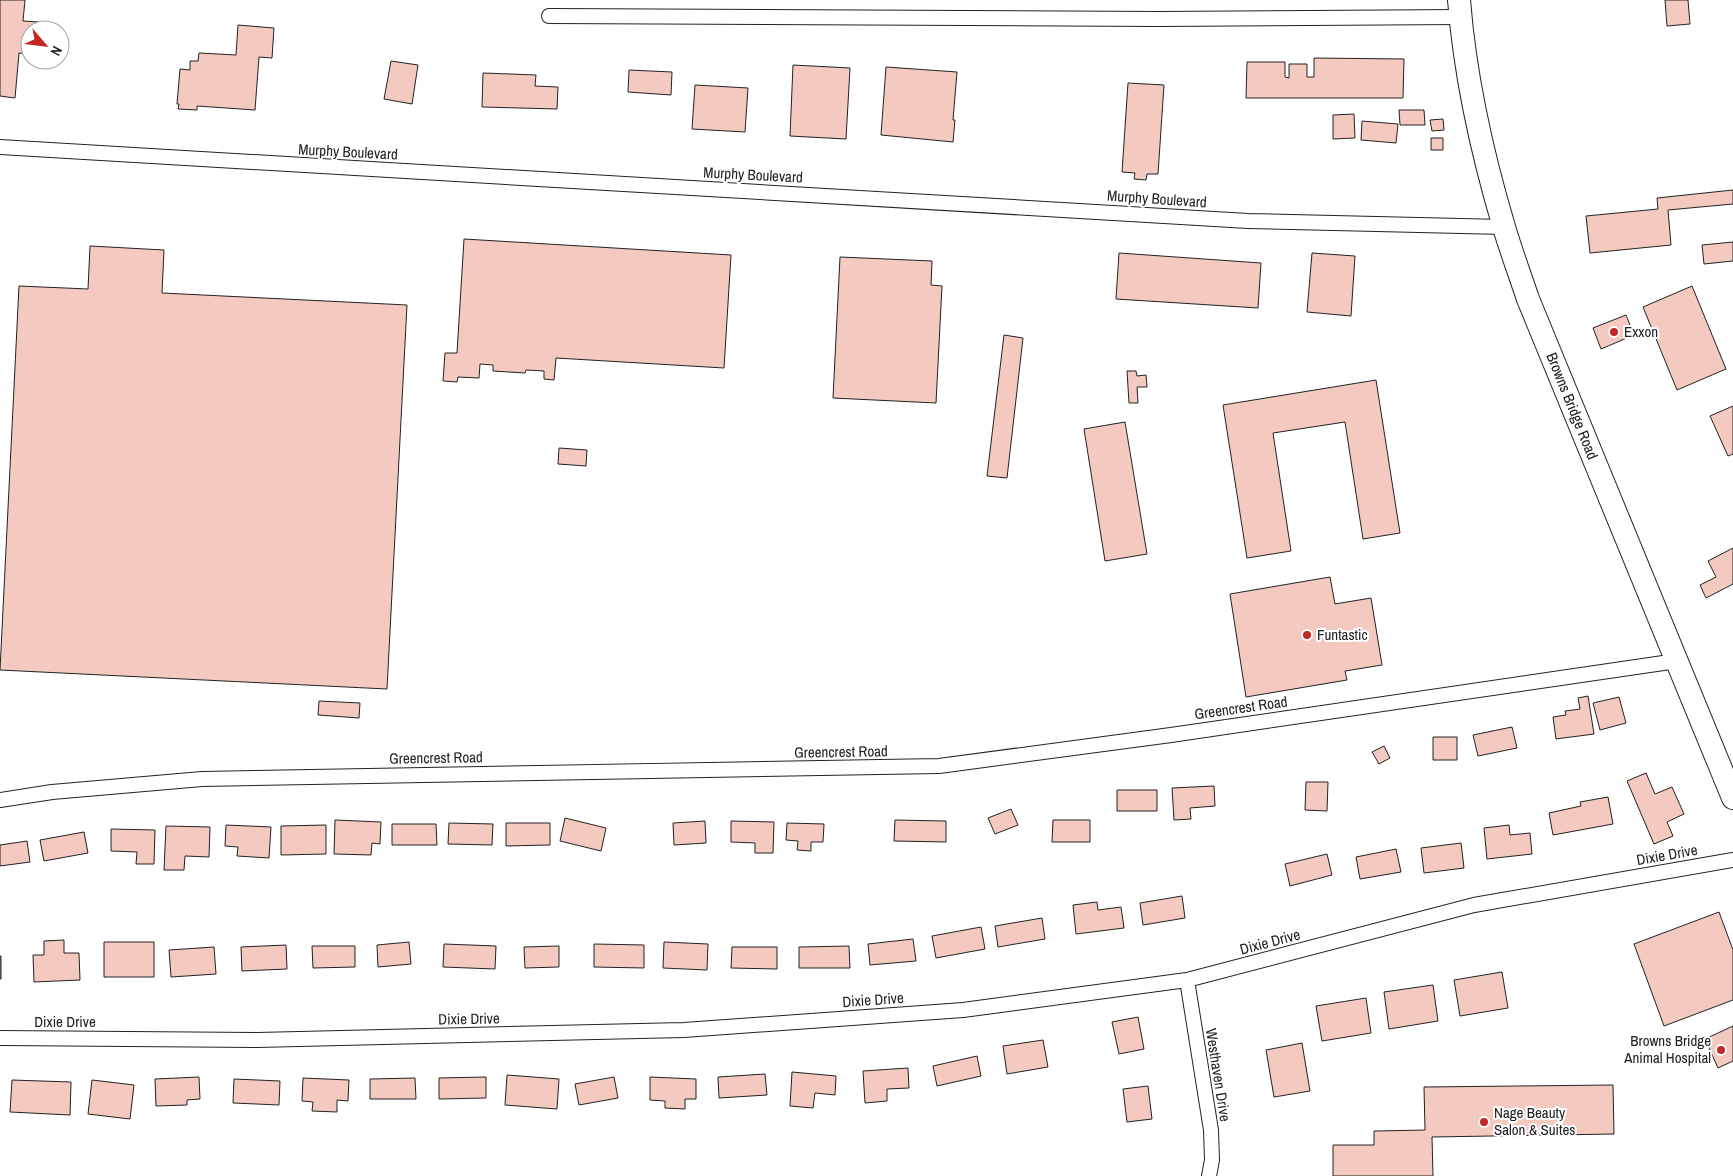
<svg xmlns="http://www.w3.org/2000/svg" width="1733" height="1176" font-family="'Archivo Narrow',sans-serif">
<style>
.building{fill:#f3c9c0;stroke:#222}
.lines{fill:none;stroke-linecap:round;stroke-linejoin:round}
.minor-casing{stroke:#222;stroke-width:16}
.primary-casing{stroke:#222;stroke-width:24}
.minor{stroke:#fff;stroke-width:14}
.primary{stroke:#fff;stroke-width:22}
.poi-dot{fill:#c62828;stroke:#fff;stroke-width:2}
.labels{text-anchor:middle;stroke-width:4;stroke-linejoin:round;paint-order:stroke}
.street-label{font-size:15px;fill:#222;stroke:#fff}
.poi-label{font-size:15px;fill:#222;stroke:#fff;text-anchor:start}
</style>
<rect width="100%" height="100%" fill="#fff"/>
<!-- building -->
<path class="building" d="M 0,0 L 25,0 L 23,21 L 39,22 L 38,30 L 30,30 L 30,54 L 19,53 L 15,98 L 0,96 Z
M 1665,0 L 1688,0 L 1690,24 L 1667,26 Z
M 238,25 L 274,28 L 272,58 L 259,57 L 255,110 L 197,106 L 197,110 L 178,109 L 179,104 L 177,104 L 180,69 L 190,70 L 190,61 L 198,61 L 199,53 L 236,55 Z
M 1314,58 L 1404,59 L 1403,98 L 1246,98 L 1247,62 L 1285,62 L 1285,77 L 1289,78 L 1289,64 L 1307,64 L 1307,77 L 1314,77 Z
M 391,61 L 418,65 L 412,104 L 384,99 Z
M 793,65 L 850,68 L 846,139 L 790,136 Z
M 886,67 L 957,72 L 953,120 L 955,120 L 953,142 L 881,135 Z
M 629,70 L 672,72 L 671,95 L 628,92 Z
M 483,73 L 536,75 L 535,86 L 558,87 L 557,109 L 482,107 Z
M 1128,83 L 1164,85 L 1158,174 L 1147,174 L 1146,180 L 1134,179 L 1135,173 L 1122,172 Z
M 695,85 L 748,88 L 745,132 L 692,129 Z
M 1399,110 L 1424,110 L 1425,125 L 1400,125 Z
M 1354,114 L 1355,138 L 1333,139 L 1333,115 Z
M 1443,119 L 1444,130 L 1432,131 L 1430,120 Z
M 1362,121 L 1398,124 L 1396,143 L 1361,140 Z
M 1431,138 L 1443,138 L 1443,150 L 1431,150 Z
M 1733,190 L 1733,204 L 1668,210 L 1671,245 L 1590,253 L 1586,216 L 1658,209 L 1657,198 Z
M 464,239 L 731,255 L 724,368 L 556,358 L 554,380 L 544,379 L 544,371 L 526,370 L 525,373 L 493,371 L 493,365 L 480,364 L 479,378 L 458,377 L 457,382 L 443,381 L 445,353 L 457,353 Z
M 1733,242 L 1733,261 L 1704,264 L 1702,245 Z
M 90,246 L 164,250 L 162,293 L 407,305 L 387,689 L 0,670 L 19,286 L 88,289 Z
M 1119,253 L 1261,263 L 1258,308 L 1116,299 Z
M 1312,253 L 1355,256 L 1351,316 L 1307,312 Z
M 840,257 L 932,261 L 931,285 L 942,286 L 936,403 L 833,398 Z
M 1692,286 L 1726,369 L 1677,390 L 1643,307 Z
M 1626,315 L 1634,335 L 1601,349 L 1593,328 Z
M 1004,335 L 1023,338 L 1007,478 L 987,476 Z
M 1127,371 L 1136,371 L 1137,376 L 1146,375 L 1147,387 L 1137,387 L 1138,403 L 1129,403 Z
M 1376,380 L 1400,533 L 1363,539 L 1345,422 L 1273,433 L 1291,551 L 1247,558 L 1223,405 Z
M 1733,406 L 1733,454 L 1728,456 L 1710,416 Z
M 1125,422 L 1147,554 L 1105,561 L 1084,429 Z
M 559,448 L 587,450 L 586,466 L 558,464 Z
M 1733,548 L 1733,584 L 1706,598 L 1700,585 L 1716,577 L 1708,561 Z
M 1330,577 L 1335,604 L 1371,598 L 1382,665 L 1345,671 L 1347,680 L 1246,697 L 1230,594 Z
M 1588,696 L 1594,734 L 1556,739 L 1553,717 L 1566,715 L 1565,711 L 1580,709 L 1578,698 Z
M 1619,697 L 1626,723 L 1600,730 L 1593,703 Z
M 319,701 L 360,703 L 359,718 L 318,715 Z
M 1512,727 L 1517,748 L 1478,756 L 1473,735 Z
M 1433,737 L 1457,737 L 1457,760 L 1433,760 Z
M 1384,746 L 1390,758 L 1379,764 L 1372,752 Z
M 1646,773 L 1655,794 L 1672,787 L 1684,814 L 1667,822 L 1673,836 L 1654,844 L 1627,781 Z
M 1306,782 L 1328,782 L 1327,811 L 1305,810 Z
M 1214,786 L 1215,806 L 1190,808 L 1191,819 L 1174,820 L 1172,788 Z
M 1117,790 L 1157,790 L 1157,811 L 1117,811 Z
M 1608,797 L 1613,824 L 1553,835 L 1549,813 L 1581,806 L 1580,802 Z
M 1011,809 L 1018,825 L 995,834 L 988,818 Z
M 565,818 L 606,828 L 601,851 L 560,841 Z
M 335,820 L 381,822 L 380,844 L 372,843 L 371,855 L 334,854 Z
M 895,820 L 946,821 L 946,842 L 894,841 Z
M 1053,820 L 1090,820 L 1090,842 L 1052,842 Z
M 705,821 L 706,843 L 674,845 L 673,823 Z
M 731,821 L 774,822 L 773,853 L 755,853 L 755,843 L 731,842 Z
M 449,823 L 493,824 L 492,845 L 448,844 Z
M 506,823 L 550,823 L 550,845 L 506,846 Z
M 787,823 L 824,824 L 823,842 L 811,842 L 811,851 L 797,850 L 798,841 L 786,840 Z
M 392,824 L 436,824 L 437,845 L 392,845 Z
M 226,825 L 271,827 L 269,858 L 237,856 L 238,847 L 225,846 Z
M 326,825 L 326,854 L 281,855 L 281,826 Z
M 1509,825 L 1510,835 L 1530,833 L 1532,854 L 1487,859 L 1484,828 Z
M 166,826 L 210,827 L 209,857 L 185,856 L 184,870 L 164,870 Z
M 111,829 L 155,830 L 154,864 L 136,864 L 137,852 L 111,851 Z
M 84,832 L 88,853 L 44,861 L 40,840 Z
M 27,841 L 30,862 L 0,866 L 0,845 Z
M 1461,843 L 1464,868 L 1424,873 L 1421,848 Z
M 1396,849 L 1401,872 L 1360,879 L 1356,857 Z
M 1327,854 L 1332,875 L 1290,886 L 1285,864 Z
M 1182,896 L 1185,918 L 1143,925 L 1140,903 Z
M 1097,902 L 1098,910 L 1121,907 L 1124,928 L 1076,934 L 1073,905 Z
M 1719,912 L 1733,950 L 1733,1000 L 1664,1026 L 1634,944 Z
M 1042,918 L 1045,939 L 998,947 L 995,926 Z
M 981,927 L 985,949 L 936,958 L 932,936 Z
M 913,939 L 916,961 L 870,965 L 868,944 Z
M 64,940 L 64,953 L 79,953 L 80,980 L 34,982 L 33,955 L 44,955 L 44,941 Z
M 104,942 L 154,942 L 154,977 L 104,977 Z
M 409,942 L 411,964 L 378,967 L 377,945 Z
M 664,942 L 708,944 L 707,970 L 663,968 Z
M 444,944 L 496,946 L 495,969 L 443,967 Z
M 594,944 L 644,945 L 644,968 L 594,967 Z
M 286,945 L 287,969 L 242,971 L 241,947 Z
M 312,946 L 355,946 L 355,967 L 313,968 Z
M 559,946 L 559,967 L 525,968 L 524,947 Z
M 849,946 L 850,968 L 799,968 L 799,947 Z
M 214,947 L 216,974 L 171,977 L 169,950 Z
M 732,947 L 777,947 L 777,969 L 731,968 Z
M 0,956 L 1,956 L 1,979 L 0,979 Z
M 1502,972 L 1508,1008 L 1460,1016 L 1454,980 Z
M 1433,985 L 1438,1021 L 1389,1029 L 1384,992 Z
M 1366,998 L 1371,1033 L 1322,1041 L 1316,1006 Z
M 1138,1017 L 1144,1049 L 1119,1054 L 1112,1022 Z
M 1733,1026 L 1733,1061 L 1718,1068 L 1705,1039 Z
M 1043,1040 L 1048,1067 L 1007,1074 L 1003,1046 Z
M 1302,1043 L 1310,1091 L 1274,1097 L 1266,1050 Z
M 977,1056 L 981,1076 L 937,1086 L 933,1066 Z
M 908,1068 L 909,1088 L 887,1089 L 887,1101 L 865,1103 L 863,1071 Z
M 792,1072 L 836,1076 L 835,1095 L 815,1093 L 813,1108 L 790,1106 Z
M 765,1074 L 767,1095 L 719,1098 L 718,1077 Z
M 507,1075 L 559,1079 L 557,1109 L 505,1105 Z
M 199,1077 L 200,1099 L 187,1100 L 187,1105 L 156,1106 L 155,1079 Z
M 486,1077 L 486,1098 L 439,1099 L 439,1078 Z
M 614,1077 L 618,1098 L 579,1105 L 575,1084 Z
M 650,1077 L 696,1079 L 696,1099 L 685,1099 L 685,1109 L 665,1108 L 665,1101 L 650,1100 Z
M 303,1078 L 349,1080 L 348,1101 L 337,1100 L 337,1112 L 312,1111 L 313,1102 L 302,1101 Z
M 415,1078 L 416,1099 L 370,1099 L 370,1079 Z
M 234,1079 L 280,1081 L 279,1105 L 233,1103 Z
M 12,1080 L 71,1082 L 70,1115 L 10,1112 Z
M 92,1080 L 134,1085 L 130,1119 L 88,1114 Z
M 1613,1085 L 1614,1134 L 1432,1137 L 1433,1176 L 1333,1176 L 1333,1145 L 1374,1145 L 1374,1131 L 1425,1130 L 1424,1087 Z
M 1148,1086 L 1152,1119 L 1127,1122 L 1123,1089 Z"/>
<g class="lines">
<!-- minor casing -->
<g class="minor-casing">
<path id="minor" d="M 549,16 L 1159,19 L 1460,17
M 0,147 L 1248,221 L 1504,227
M 0,800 L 52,792 L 202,779 L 939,766 L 1171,735 L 1677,661
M 1187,980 L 1211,1130 L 1212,1160 L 1209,1176
M 0,1038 L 257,1040 L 684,1030 L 963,1010 L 1187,980 L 1474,905 L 1733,860"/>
</g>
<!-- primary casing -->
<g class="primary-casing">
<path id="primary" d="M 1459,0 C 1465,77 1482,153 1504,227 C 1511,251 1520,275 1528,299 L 1733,798"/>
</g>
<!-- minor -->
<use href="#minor" class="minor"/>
<!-- primary -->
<use href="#primary" class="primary"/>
</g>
<!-- markers -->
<g class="poi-dot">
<circle cx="1614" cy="332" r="5"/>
<circle cx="1307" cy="635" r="5"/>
<circle cx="1721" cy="1050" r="5"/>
<circle cx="1484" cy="1122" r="5"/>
</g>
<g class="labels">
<!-- street labels -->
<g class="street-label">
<text transform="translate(348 152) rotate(3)" y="5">Murphy Boulevard</text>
<text transform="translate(753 175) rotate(3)" y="5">Murphy Boulevard</text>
<text transform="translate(1157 199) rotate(4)" y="5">Murphy Boulevard</text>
<text transform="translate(1572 406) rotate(68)" y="5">Browns Bridge Road</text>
<text transform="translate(1241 708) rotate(-8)" y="5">Greencrest Road</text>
<text transform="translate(841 752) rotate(-1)" y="5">Greencrest Road</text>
<text transform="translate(436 758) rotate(-1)" y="5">Greencrest Road</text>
<text transform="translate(1667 855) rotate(-10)" y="5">Dixie Drive</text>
<text transform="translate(1270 942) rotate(-15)" y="5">Dixie Drive</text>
<text transform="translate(873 1000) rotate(-4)" y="5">Dixie Drive</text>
<text transform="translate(469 1019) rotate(-1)" y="5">Dixie Drive</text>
<text x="65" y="1027">Dixie Drive</text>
<text transform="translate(1218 1075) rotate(81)" y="5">Westhaven Drive</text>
</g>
<!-- poi labels -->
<g class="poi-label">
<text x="1624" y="337">Exxon</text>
<text x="1317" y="640">Funtastic</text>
<text x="1711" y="1046" text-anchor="end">Browns Bridge<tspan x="1711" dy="17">Animal Hospital</tspan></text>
<text x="1494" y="1118">Nage Beauty<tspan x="1494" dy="17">Salon &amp; Suites</tspan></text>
</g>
</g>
<!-- north arrow -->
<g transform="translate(45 45) rotate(118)"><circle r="24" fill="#ffffff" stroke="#a7a7a7"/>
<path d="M0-4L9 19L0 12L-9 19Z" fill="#c62828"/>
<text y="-8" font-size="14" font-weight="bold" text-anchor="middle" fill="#222222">N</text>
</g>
</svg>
